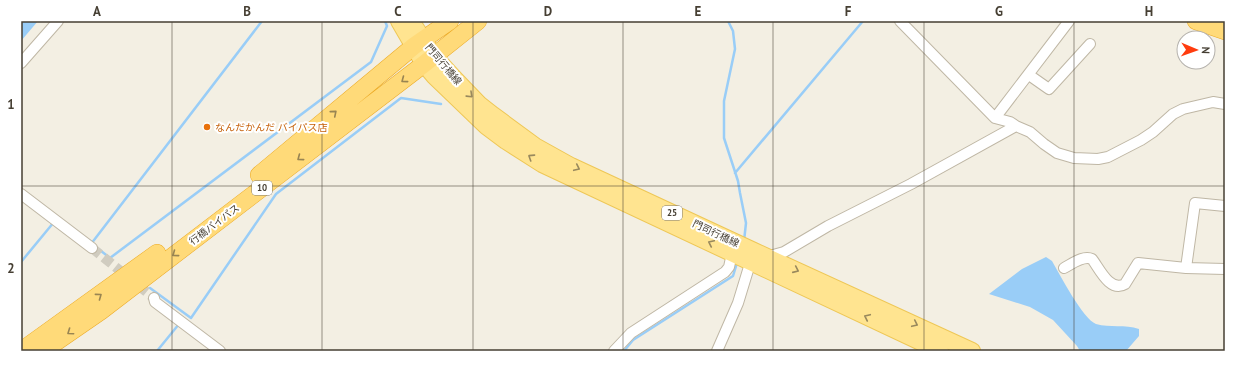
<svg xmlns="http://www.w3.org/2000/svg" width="1246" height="372" font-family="'PT Sans','Noto Sans JP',sans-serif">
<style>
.water{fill:#99cdf7}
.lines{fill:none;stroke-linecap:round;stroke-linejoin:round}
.stream{stroke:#99cdf7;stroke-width:2.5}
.minor-tunnel{stroke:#d0ccc0;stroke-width:10;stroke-dasharray:10 5;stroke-linecap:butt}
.minor-casing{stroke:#bfb7a5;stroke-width:12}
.primary-casing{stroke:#eec756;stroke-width:18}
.trunk-casing{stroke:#ecaa25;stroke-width:18}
.minor{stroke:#fff;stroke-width:10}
.primary{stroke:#ffe490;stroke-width:16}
.trunk{stroke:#ffda79;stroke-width:17}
.oneway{stroke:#998552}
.oneway2{stroke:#99895d}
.grid{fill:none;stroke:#463f33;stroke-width:1;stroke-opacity:0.55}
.food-dot{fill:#e8710a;stroke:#fff;stroke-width:1.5}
.labels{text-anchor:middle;stroke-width:4;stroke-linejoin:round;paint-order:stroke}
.shield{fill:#fff;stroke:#7e7970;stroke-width:1}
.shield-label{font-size:9px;font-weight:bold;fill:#463f33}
.street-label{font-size:10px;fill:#463f33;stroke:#fff}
.food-label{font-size:10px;fill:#c56008;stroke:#fff;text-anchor:start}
.neatline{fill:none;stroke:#463f33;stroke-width:1.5}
.grid-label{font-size:13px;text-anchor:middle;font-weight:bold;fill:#463f33}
</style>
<rect width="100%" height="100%" fill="#f3efe3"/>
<!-- water -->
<path class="water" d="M 21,21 L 38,21 L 21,41 Z
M 1046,257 L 1052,261 C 1060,275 1083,319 1096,324 C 1110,328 1125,324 1139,329 L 1139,336 L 1126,351 L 1080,351 L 1077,346 L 1053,320 L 1030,307 L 989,294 L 1022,269 Z"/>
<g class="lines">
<!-- stream -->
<path class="stream" d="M 728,21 L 733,31 L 735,49 L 724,101 L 724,138 L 738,181 L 740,193 L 746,223 L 744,241
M 735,173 L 863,21
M 91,244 L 262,21
M 96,247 L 110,258 L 371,62 L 387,26 L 385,21
M 21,262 L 54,222
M 150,288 L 191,318 L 276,194 L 401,98 L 441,104
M 157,351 L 179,324
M 624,351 L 633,340 L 733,276 L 737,263"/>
<!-- minor-tunnel -->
<path class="minor-tunnel" d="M 92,248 L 154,298"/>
<!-- minor casing -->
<g class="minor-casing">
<path id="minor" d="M 900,21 L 995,118 L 1010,122 L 1016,126 L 1030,132 L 1044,144 L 1057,153 L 1074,158 L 1098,159 L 1108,157 L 1141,140 L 1153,132 L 1173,114 L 1183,109 L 1213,102 L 1225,104
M 21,63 L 58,21
M 1029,75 L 1049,89 L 1090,44
M 995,118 L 1069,21
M 21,194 L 92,248
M 766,257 L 784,252 L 828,226 L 911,184 L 1016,126
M 1064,268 C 1072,264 1083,255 1092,259 C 1099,268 1110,293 1125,284 L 1138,263 L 1186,268 L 1225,269
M 1186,268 L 1195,203 L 1225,206
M 154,298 L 155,302 L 220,351
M 614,351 L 631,333 L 725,272 L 729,267 L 733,249
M 717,351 L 738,303 L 752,257"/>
</g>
<!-- primary casing -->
<g class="primary-casing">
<path id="primary" d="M 399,21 L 424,64 L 434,76 L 486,126 L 506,141 L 542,164 L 940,351
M 411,21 L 434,56 L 454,78 L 479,104 L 493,115 L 535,146 L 571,166 L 754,251 L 972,351"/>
</g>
<!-- trunk casing -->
<g class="trunk-casing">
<path id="trunk" d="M 1196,21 L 1225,31
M 259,175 L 414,46 L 450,21
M 21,351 L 157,253
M 43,351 L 101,311 L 424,64 L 478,21"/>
</g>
<!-- minor -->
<use href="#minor" class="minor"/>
<!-- primary -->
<use href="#primary" class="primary"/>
<!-- trunk -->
<use href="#trunk" class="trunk"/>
</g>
<!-- one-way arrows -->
<defs><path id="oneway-chevron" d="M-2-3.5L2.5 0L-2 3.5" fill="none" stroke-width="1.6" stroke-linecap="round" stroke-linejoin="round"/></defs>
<g class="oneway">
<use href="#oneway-chevron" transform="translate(404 80) rotate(143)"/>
<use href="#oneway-chevron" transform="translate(334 113) rotate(-40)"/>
<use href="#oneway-chevron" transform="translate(300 158) rotate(143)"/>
<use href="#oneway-chevron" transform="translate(175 254) rotate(143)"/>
<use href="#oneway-chevron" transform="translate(99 296) rotate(-36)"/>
<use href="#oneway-chevron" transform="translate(70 332) rotate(145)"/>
</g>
<g class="oneway2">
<use href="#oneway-chevron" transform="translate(470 95) rotate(44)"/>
<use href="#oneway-chevron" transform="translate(531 157) rotate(-147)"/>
<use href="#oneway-chevron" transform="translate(577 168) rotate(25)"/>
<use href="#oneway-chevron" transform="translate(711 243) rotate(-155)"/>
<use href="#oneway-chevron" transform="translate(796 270) rotate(24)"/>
<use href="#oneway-chevron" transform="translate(867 317) rotate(-155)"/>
<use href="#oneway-chevron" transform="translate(915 324) rotate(25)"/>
</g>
<!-- grid -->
<path class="grid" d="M 172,21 L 172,351M 322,21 L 322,351M 473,21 L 473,351M 623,21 L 623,351M 773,21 L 773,351M 924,21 L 924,351M 1074,21 L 1074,351M 21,186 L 1225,186"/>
<!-- markers -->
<circle class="food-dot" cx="207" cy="127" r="4"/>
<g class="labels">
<!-- shield labels -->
<g class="shield">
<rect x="252" y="181" width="20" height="14" rx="3"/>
<rect x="662" y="206" width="20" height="14" rx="3"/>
</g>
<g class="shield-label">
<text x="262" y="191">10</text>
<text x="672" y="216">25</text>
</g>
<!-- street labels -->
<g class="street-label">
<text transform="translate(444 64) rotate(50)" y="4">門司行橋線</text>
<text transform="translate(214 224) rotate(-37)" y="4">行橋バイパス</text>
<text transform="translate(716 233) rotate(25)" y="4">門司行橋線</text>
</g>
<!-- food labels -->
<g class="food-label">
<text x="215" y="131">なんだかんだ バイパス店</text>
</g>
</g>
<!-- border -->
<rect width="1246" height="372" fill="none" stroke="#ffffff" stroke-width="44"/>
<!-- north arrow -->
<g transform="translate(1196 50) rotate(92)"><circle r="19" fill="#ffffff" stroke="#b5b2ad"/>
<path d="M0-3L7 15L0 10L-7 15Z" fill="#ff3c0e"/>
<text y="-6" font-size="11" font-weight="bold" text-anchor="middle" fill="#463f33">N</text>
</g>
<rect x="22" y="22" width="1202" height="328" class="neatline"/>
<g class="grid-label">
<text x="97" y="16">A</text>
<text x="247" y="16">B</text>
<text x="398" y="16">C</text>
<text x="548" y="16">D</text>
<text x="698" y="16">E</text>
<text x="848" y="16">F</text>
<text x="999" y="16">G</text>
<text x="1149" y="16">H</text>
<text x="11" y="109">1</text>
<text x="11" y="273">2</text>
</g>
</svg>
